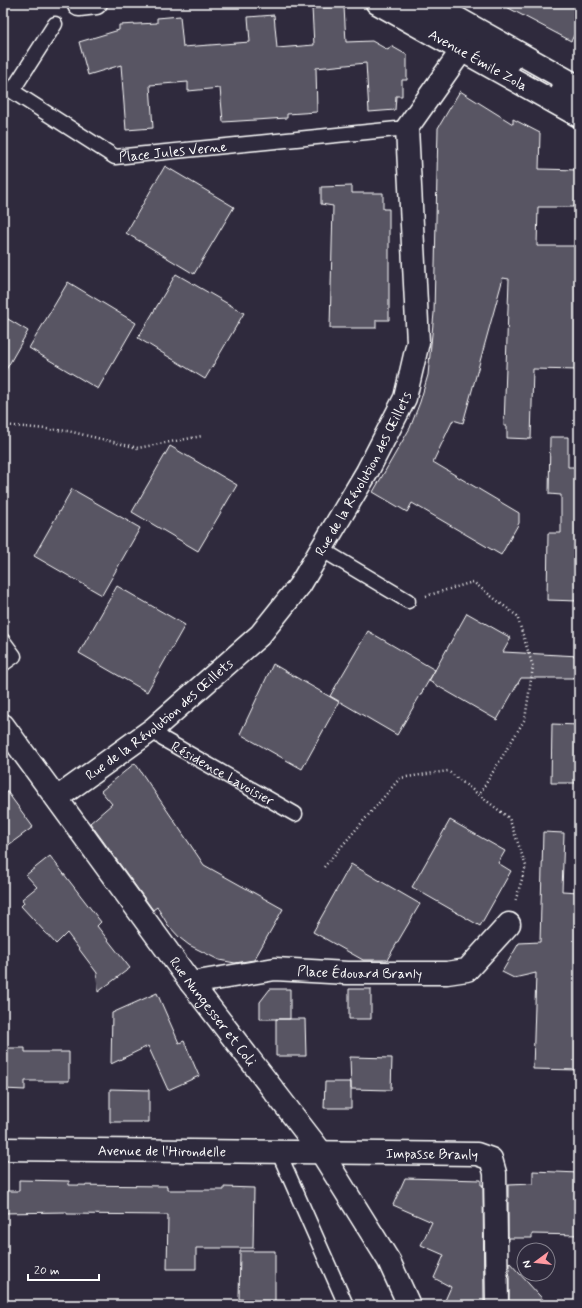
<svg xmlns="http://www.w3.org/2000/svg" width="582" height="1308" font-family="Mynerve,sans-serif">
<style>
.building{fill:#595564;stroke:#fff}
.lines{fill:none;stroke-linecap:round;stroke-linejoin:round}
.lane-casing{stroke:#fff;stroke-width:17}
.street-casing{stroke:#fff;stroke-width:25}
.secondary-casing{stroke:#fff;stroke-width:25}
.path{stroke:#fff;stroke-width:2.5;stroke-dasharray:1 3;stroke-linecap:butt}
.lane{stroke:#2f2a3d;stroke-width:14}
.street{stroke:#2f2a3d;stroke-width:22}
.secondary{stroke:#2f2a3d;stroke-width:22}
.labels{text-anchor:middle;stroke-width:4;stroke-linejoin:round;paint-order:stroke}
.street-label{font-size:14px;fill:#fff;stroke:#2f2a3d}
</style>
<rect width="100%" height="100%" fill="#2f2a3d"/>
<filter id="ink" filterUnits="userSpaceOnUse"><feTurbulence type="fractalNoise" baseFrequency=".025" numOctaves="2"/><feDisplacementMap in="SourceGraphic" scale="8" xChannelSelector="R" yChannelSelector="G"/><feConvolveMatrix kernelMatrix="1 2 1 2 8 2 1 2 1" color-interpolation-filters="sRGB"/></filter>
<g filter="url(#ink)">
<!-- building -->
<path class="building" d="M 499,3 L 579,3 L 579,26 L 571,41 Z
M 344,7 L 346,42 L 372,41 L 388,50 L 391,46 L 407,55 L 407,80 L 402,80 L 402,96 L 396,96 L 395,110 L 369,112 L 366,63 L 316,68 L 317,112 L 287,114 L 287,118 L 223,122 L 220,88 L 188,91 L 188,82 L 150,85 L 153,128 L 126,130 L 121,65 L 88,75 L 79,42 L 119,30 L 119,25 L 157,23 L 157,18 L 180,16 L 183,47 L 250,42 L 248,17 L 274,15 L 277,48 L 314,45 L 312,8 Z
M 460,91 L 513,124 L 513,119 L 540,133 L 539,169 L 579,170 L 579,207 L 538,207 L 537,246 L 579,246 L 579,370 L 533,369 L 531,439 L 507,438 L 507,426 L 504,426 L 509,279 L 503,278 L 463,423 L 453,420 L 433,462 L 519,513 L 519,523 L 501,555 L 412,503 L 407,512 L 373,492 L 410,428 L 420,402 L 428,375 L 434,313 L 438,128 Z
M 165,166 L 234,207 L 194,274 L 126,233 Z
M 352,186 L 352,193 L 383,193 L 383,209 L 389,209 L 389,320 L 376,320 L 376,328 L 330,328 L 333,206 L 321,204 L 321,187 Z
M 176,274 L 244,313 L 205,379 L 138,338 Z
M 68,282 L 136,323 L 98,389 L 29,348 Z
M 3,316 L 28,331 L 3,375 Z
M 550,437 L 568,437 L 568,467 L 579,467 L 578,601 L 547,600 L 548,533 L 561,533 L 561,495 L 549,494 Z
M 170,446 L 237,485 L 198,551 L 132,512 Z
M 72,489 L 140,528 L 102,595 L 34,556 Z
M 117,586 L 185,625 L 147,692 L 79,653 Z
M 467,613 L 511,638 L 503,652 L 579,656 L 579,678 L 521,678 L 497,720 L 429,681 Z
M 368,631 L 435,670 L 397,735 L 330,696 Z
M 273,664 L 339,702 L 302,769 L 240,734 Z
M 552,724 L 579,725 L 579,783 L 551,783 Z
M 135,763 L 204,865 L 283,909 L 254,960 L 235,963 L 219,960 L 189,945 L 180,938 L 168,925 L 157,907 L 153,910 L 90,823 L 112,804 L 101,791 Z
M 3,786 L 33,827 L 3,849 Z
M 450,820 L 505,851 L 498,863 L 511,871 L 480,926 L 412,887 Z
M 543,832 L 564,833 L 562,891 L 579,892 L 579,1070 L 533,1069 L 536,973 L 514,978 L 502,972 L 519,943 L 540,942 Z
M 50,856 L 101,922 L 97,926 L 130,968 L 98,992 L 97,973 L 67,933 L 56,944 L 21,906 L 24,903 L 22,899 L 37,887 L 26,875 Z
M 351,864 L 420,904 L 387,960 L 363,960 L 313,932 Z
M 270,989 L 290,989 L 290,1019 L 260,1019 L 260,1002 Z
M 349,989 L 371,989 L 371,1019 L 349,1019 Z
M 157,993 L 179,1043 L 184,1041 L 199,1076 L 168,1090 L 148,1046 L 111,1064 L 112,1013 Z
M 276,1019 L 305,1019 L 306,1056 L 276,1056 Z
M 3,1048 L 25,1048 L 25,1052 L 69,1052 L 69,1081 L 25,1081 L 25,1090 L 3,1089 Z
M 350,1057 L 392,1058 L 391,1090 L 351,1089 Z
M 325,1082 L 351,1082 L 351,1108 L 324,1108 Z
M 110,1089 L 149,1090 L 149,1122 L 110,1122 Z
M 533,1171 L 579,1173 L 579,1235 L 532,1234 L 532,1238 L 508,1238 L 508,1185 L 533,1184 Z
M 405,1178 L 481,1180 L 481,1185 L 483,1185 L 484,1305 L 443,1305 L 451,1287 L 434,1278 L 444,1255 L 421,1245 L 432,1222 L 393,1205 Z
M 19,1180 L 69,1181 L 69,1185 L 167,1186 L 167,1190 L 224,1190 L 224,1187 L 254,1188 L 253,1248 L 196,1248 L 196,1269 L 167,1269 L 168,1215 L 67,1214 L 67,1212 L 3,1213 L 3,1191 L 19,1191 Z
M 240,1251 L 275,1251 L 275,1302 L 239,1299 Z
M 509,1262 L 548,1305 L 509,1305 Z"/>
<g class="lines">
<!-- lane casing -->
<g class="lane-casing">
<g id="lane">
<path d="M 406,3 L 514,63"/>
<path id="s1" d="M 55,24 L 12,91 L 115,157 L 407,128"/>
<path d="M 559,88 L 579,99"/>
<path d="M 321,549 L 408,601"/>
<path d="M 3,641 L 14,656 L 3,664"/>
<path id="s2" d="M 153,729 L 163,739 L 295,814"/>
<path d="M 278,1151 L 346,1305"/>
</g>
</g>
<!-- street casing -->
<g class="street-casing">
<g id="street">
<path d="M 79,5 L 96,3"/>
<path id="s3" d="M 3,725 L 191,983 L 321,1152 L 389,1261 L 409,1305"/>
<path id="s4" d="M 57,798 L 153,729 L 260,635 L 300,585 L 367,472 L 405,398 L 418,342 L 407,128 L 462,50"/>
<path id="s5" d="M 191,983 L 275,969 L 347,973 L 447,973 L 467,970 L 509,924"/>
<path id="s6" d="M 3,1149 L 477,1154 L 491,1159 L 495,1173 L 497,1305"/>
</g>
</g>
<!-- secondary casing -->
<g class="secondary-casing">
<g id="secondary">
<path id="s7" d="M 377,3 L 579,116"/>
<path d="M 430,3 L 579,87"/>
</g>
</g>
<!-- path -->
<path class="path" d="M 3,425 L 68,431 L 138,448 L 202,436
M 426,596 L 473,582 L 517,616 L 533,667 L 525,719 L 479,795
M 324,867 L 400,778 L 448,771 L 509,818 L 526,866 L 515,902"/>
<!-- lane -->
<use href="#lane" class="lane"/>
<!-- street -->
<use href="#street" class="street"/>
<!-- secondary -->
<use href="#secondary" class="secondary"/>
</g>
</g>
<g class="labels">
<!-- street labels -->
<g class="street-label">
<text dy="5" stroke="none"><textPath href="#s7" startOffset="116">Avenue Émile Zola</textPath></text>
<text dy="5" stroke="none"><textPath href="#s1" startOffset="260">Place Jules Verne</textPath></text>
<text dy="5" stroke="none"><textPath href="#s4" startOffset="453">Rue de la Révolution des Œillets</textPath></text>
<text dy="5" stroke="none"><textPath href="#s4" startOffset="129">Rue de la Révolution des Œillets</textPath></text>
<text dy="5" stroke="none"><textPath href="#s2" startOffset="83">Résidence Lavoisier</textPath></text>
<text dy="5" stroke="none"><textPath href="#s5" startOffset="170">Place Édouard Branly</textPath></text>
<text dy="5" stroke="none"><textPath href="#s3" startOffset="355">Rue Nungesser et Coli</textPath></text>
<text dy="5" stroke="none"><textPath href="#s6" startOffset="159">Avenue de l'Hirondelle</textPath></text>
<text dy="5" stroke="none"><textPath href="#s6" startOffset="429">Impasse Branly</textPath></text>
</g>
</g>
<!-- margin -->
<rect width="582" height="1308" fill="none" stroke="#2f2a3d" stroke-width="16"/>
<rect x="8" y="8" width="566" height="1292" fill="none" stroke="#fff" stroke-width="1.5" filter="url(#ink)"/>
<!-- north arrow -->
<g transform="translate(536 1262) rotate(255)"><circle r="19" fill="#2f2a3d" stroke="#827f8b"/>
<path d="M0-3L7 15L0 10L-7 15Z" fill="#ff9aa2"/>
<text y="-6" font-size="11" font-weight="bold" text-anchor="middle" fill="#ffffff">N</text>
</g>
<!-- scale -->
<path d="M28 1274v6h71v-6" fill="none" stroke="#ffffff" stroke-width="2"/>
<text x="34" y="1274" font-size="12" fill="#ffffff" stroke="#2f2a3d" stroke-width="3" paint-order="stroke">20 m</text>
</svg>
